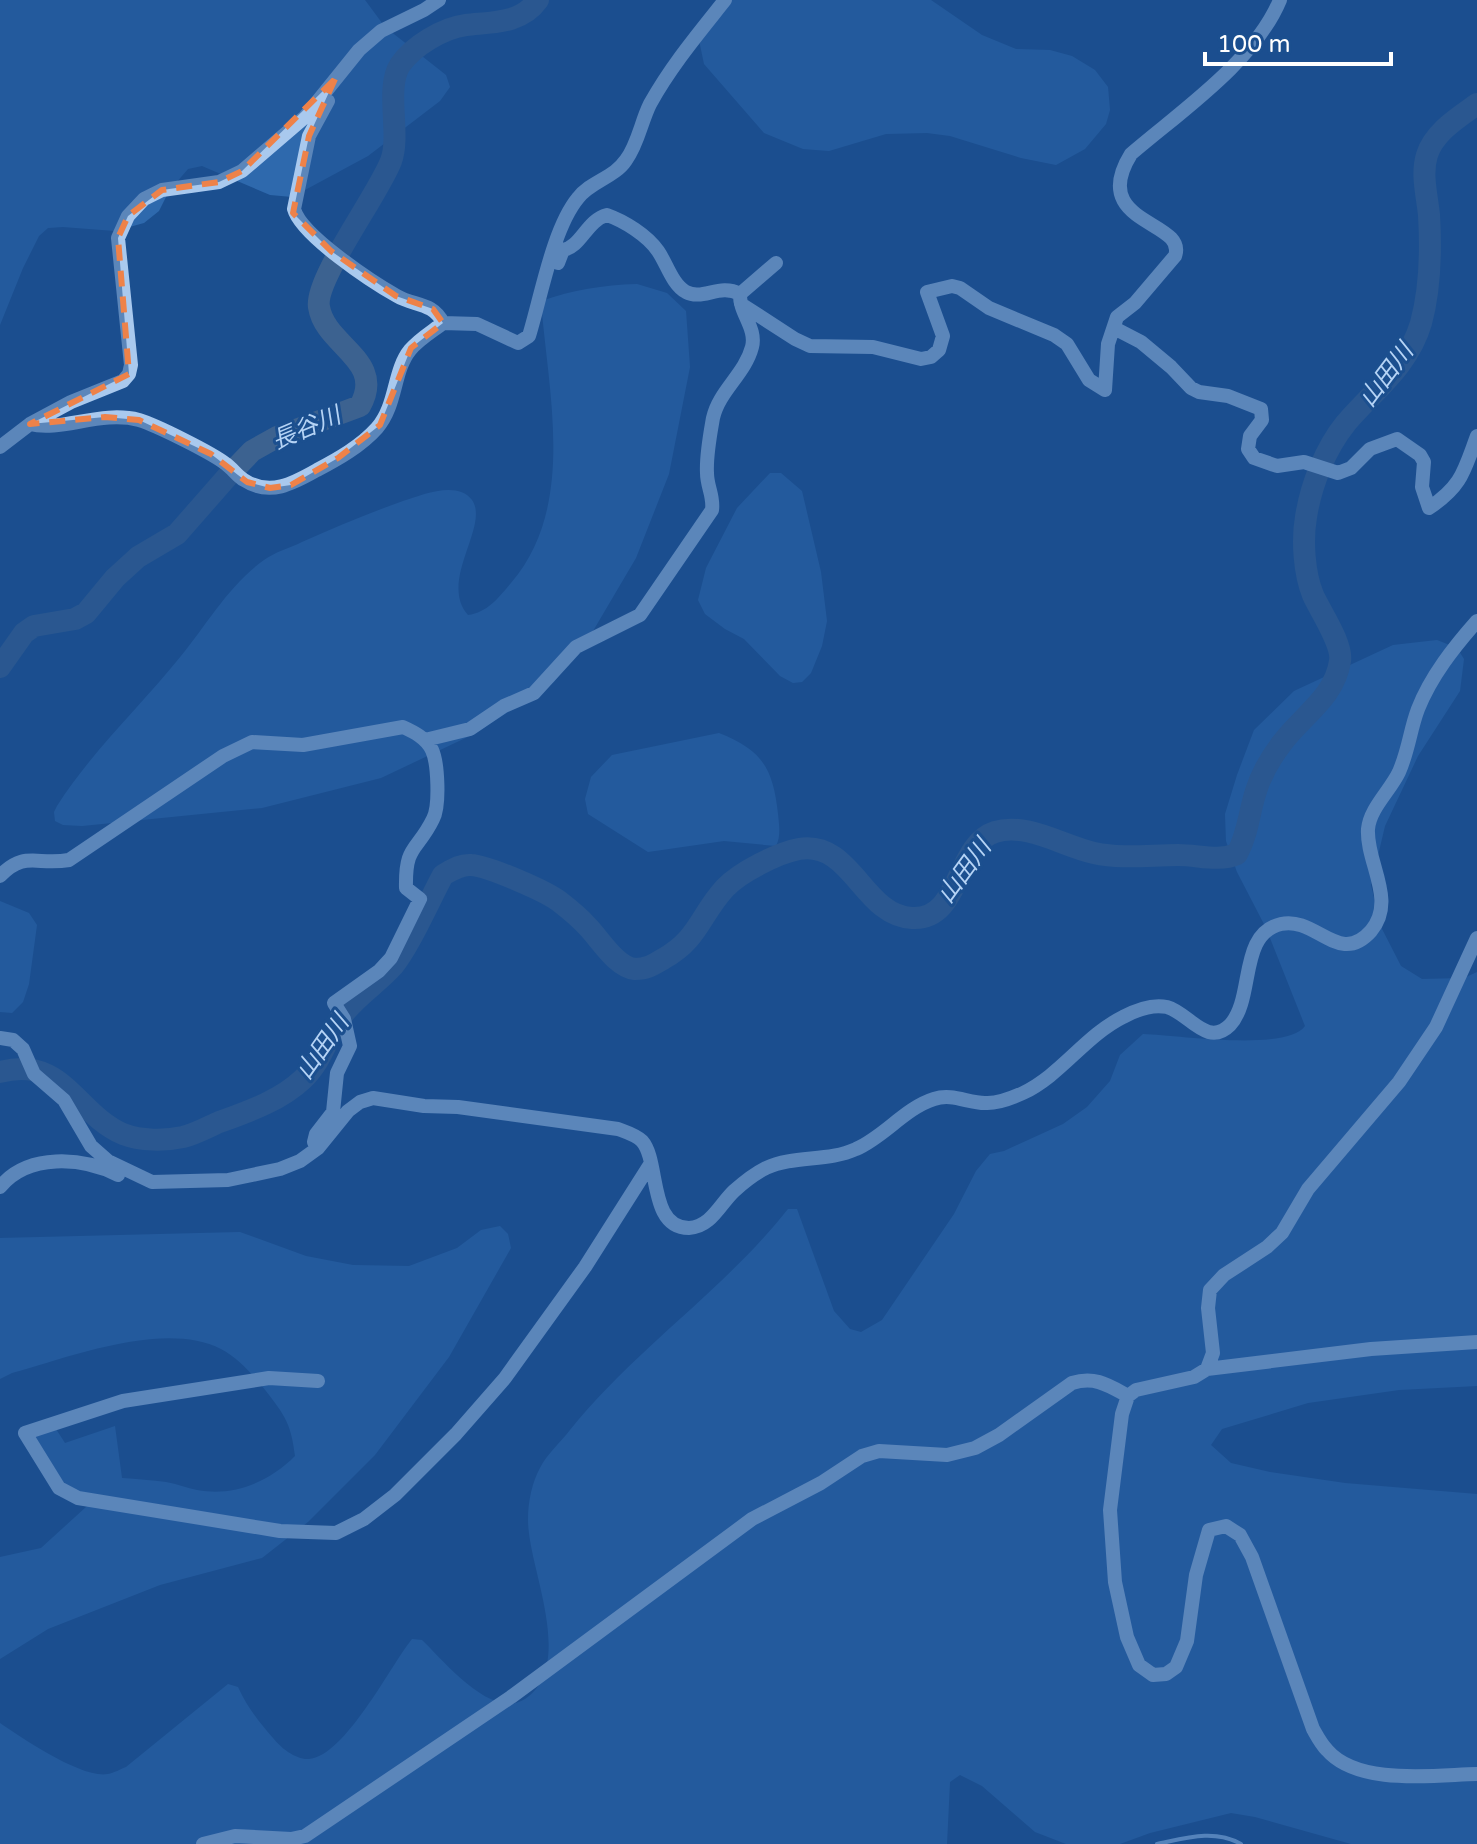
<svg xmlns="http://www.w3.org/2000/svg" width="1477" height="1844" font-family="'Varela Round','Noto Sans JP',sans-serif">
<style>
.green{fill:#2e69ad}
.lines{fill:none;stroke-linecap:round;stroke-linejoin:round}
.stream{stroke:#9cc4f0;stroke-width:4}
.river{stroke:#3c6290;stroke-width:22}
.minor{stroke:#a9c9ee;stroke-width:14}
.marked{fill:none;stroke:#ee8249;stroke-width:6;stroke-dasharray:16 10;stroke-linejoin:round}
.labels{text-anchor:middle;stroke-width:6;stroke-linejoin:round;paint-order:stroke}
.water-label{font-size:24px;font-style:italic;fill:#b5d3f5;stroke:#1b4f8f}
</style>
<rect width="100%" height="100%" fill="#1b4f8f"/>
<!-- green -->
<path class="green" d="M 0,0 L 365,0 L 385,27 L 446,75 L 450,87 L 440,101 L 368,156 L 292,197 L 270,195 L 202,166 L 188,169 L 169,191 L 159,211 L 144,223 L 115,231 L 63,227 L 48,228 L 39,236 L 23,268 L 0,325 Z
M 718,0 L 931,0 L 982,35 L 1016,49 L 1050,50 L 1072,56 L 1095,70 L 1108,87 L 1110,110 L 1106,124 L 1085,149 L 1056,165 L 1021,158 L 950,136 L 927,133 L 886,134 L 829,151 L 803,149 L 764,133 L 704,64 L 699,40 Z
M 637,284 L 667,293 L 686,311 L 690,367 L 669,474 L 636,558 L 593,631 L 554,682 L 476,733 L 381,778 L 262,808 L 82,826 L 63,825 L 55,821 L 54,812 L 57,806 C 92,751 140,707 181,656 C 207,624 229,585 264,560 C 275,552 290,548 302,542 C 336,527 369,513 403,501 C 422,495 457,480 472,500 C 490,526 438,581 468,615 C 488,612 498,598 511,583 C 577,506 548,393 541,301 C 573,290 603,285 637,284 Z
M 770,473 L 781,473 L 802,491 L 821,572 L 827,621 L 822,646 L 811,673 L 802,682 L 793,683 L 780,676 L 744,639 L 725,629 L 705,614 L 698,600 L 706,568 L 737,508 Z
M 1437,640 L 1457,648 L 1464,659 L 1460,691 L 1418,756 L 1385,826 L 1371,885 L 1381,927 L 1401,966 L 1422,979 L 1464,978 L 1477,972 L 1477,1386 L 1399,1390 L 1308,1403 L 1222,1429 L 1211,1445 L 1231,1463 L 1270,1472 L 1345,1483 L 1477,1494 L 1477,1844 L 1351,1844 L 1255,1817 L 1231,1813 L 1150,1833 L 1120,1844 L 1066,1844 L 1035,1832 L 982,1786 L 960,1775 L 950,1782 L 947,1844 L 0,1844 L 0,1723 C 22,1738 82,1779 108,1774 C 114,1773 121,1769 126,1767 L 228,1684 L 238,1687 C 247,1707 259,1722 273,1738 C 281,1748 296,1760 309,1759 C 345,1756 389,1668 412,1639 L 422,1640 C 443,1660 492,1721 525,1699 C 573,1667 534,1579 529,1533 C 526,1513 530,1486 540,1468 C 547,1454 561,1442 570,1430 C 635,1349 723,1291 788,1209 L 797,1209 L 834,1311 L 850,1329 L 861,1332 L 882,1320 L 954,1214 L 976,1171 L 990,1154 L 1004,1151 L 1063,1124 L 1087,1107 L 1110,1081 L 1120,1055 L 1143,1034 C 1176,1035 1287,1052 1305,1026 L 1266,928 L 1237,872 L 1226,841 L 1225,814 L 1237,775 L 1254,730 L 1294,691 L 1393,645 Z
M 719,733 C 762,750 773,768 778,814 C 779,825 781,836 776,846 L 724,841 L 648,852 L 588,814 L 585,799 L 591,777 L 612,755 Z
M 0,901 L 29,913 L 37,925 L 29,984 L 23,1002 L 12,1013 L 0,1012 Z
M 500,1226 L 508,1234 L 511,1248 L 449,1357 L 375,1455 L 308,1522 L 262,1558 L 160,1585 L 48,1629 L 0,1659 L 0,1557 L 41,1548 L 97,1497 L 69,1491 L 33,1435 L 54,1426 L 65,1443 L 115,1426 L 122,1478 C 136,1479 152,1480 166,1482 C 177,1484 187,1488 197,1490 C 234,1497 269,1482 295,1456 C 291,1421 283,1413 262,1386 C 251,1373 237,1357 221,1349 C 165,1320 70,1357 12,1373 L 0,1379 L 0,1238 L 240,1232 L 306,1256 L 353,1265 L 409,1266 L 457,1248 L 481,1230 Z"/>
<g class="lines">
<!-- stream -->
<path class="stream" d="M 1157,1844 C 1186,1838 1214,1829 1241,1844"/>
<!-- river -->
<path class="river" d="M 0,667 L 24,633 L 34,626 L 75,619 L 86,613 L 115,578 L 138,557 L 177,534 L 227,477 L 252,451 L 277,437 L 360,406 C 386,360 325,346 319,307 C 314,280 378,195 391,161 C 401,135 385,88 400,65 C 413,46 443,28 466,25 C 492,22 521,24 538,0
M 0,1072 C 63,1055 75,1113 123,1134 C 141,1141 165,1141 183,1137 C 195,1134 206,1128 217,1123 C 247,1112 280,1101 303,1079 C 322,1061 327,1038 341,1017 C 355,997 377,984 393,966 C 410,945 429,901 443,875 C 452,870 461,864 471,865 C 488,866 546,891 560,902 C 569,909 579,917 587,926 C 600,939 616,967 635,969 C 647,969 653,965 663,959 C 699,939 700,915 725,888 C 740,872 778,853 799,849 C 852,840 863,916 912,918 C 961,921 955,845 995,832 C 1026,822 1063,846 1094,853 C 1122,859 1150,855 1178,855 C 1199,855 1218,862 1237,854 C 1248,834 1249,812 1256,791 C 1261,775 1272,756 1282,743 C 1302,716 1335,697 1340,661 C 1343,644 1320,611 1313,595 C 1304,573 1302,540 1306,517 C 1311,485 1325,449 1346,423 C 1374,390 1408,367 1421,323 C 1430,290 1431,249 1429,215 C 1427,195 1421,174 1427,155 C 1434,132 1459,117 1477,104"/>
<!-- minor -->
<path class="minor" d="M 328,101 L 309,136 L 294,209 C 301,235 372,282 397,296 C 414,306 433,302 443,323
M 558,263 L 563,250 C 581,247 587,220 607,215 C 624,221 647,235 658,251 C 667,264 672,284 686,292 C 703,301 719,283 740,294
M 741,304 L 795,339 L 810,346 L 873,347 L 921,359 L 931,357 L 939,350 L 943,336 L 927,292 L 952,286 L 960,288 L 989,308 L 1054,335 L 1067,344 L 1089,380 L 1105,390 L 1108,344 L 1117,317 L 1135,303 L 1175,256 C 1188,220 1087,225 1131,154 C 1181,111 1254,62 1280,0
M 1114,328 L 1141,342 L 1171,367 L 1191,388 L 1199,392 L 1228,396 L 1261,409 L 1262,420 L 1250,436 L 1248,449 L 1254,458 L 1277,466 L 1304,462 L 1338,473 L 1351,468 L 1370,449 L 1397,439 L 1420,455 L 1424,462 L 1422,487 L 1429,508 C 1462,486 1464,471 1477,436
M 30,424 C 61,432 101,410 139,420 C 156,425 212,453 226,464 C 233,469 237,476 244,480 C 270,497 294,483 317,470 C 338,459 361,446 377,428 C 397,405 393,371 410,350 C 419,339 433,331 443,323 L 477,324 L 518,343 L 529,336 C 541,297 553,228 578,198 C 591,181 614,178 626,160 C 638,144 641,122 650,104 C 671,66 698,34 725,0
M 0,447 L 30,424 L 71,402 L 123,381 L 129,374 L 131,365 L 118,238 L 128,216 L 144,199 L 162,190 L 219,182 L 242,171 L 305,117 L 359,50 L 381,31 L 424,10 L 439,0
M 425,740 L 470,729 L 504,706 L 534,693 L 576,647 L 640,615 L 712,510 C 714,496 707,487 707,473 C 706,456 710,435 713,418 C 719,391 745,374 752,347 C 757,328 739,313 740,294 L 776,263
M 0,876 C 25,850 37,866 69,860 L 223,756 L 252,742 L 303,745 L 403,727 C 414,732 426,738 432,750 C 438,763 440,806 433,819 C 417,852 405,844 406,888 L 420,899 L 391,958 L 379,971 L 334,1003 L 344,1019 L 350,1046 L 337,1073 L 333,1112 L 316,1134 L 314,1142 L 318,1148
M 0,1038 L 13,1040 L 23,1049 L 34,1074 L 64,1100 L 91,1146 L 108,1161 L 152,1182 L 228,1180 L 280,1169 L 300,1161 L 318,1148 L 348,1111 L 360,1102 L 373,1098 L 424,1106 L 458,1107 L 618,1129 C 626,1132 636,1135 642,1141 C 660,1161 648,1228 689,1228 C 711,1227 720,1204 734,1191 C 744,1182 754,1174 766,1168 C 794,1155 828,1162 856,1149 C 884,1137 905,1108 934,1099 C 952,1093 968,1103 985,1103 C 998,1104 1012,1098 1023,1093 C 1061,1075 1085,1036 1123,1017 C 1136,1010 1153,1004 1167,1007 C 1189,1013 1207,1048 1230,1025 C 1255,998 1238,934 1281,924 C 1316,916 1339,967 1371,931 C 1397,900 1366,863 1368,829 C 1370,808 1390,791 1399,772 C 1409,749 1410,730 1418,709 C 1431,676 1454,647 1477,621
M 0,1187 C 28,1153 82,1157 118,1175
M 1477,1342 L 1371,1349 L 1207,1369 L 1194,1377 L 1136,1390 L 1128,1396 L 1122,1414 L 1110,1510 L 1115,1582 L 1127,1637 L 1139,1665 L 1153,1675 L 1166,1674 L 1176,1667 L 1187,1641 L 1196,1575 L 1209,1530 L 1226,1526 L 1240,1535 L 1252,1557 L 1313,1729 C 1317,1736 1321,1744 1327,1750 C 1358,1786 1434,1775 1477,1774
M 1207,1369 L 1213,1353 L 1208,1308 L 1210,1290 L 1224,1275 L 1267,1247 L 1282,1233 L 1308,1189 L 1399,1082 L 1436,1027 L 1477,938
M 318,1381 L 269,1378 L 123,1401 L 25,1433 L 59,1488 L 78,1498 L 280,1531 L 336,1533 L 364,1519 L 395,1495 L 456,1434 L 505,1378 L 585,1267 L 651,1163
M 203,1844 L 235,1836 L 291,1839 L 305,1836 L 511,1697 L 752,1519 L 821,1483 L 862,1456 L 879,1451 L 947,1455 L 975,1448 L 999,1435 L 1072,1383 C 1095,1376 1108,1385 1128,1396"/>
</g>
<!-- marked area -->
<path d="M0 0H1477V1844H0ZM 335,79 L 309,136 L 293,213 L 331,251 L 396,296 L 433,309 L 443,323 L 411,348 L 380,425 L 338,458 L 291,485 L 270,488 L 247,482 L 211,454 L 139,420 L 105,417 L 30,424 L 129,374 L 118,238 L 128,216 L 162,190 L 219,182 L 242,171 Z" fill="#1b4f8f" fill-opacity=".55" fill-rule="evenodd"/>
<path class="marked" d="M 335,79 L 309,136 L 293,213 L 331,251 L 396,296 L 433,309 L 443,323 L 411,348 L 380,425 L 338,458 L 291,485 L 270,488 L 247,482 L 211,454 L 139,420 L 105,417 L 30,424 L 129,374 L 118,238 L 128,216 L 162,190 L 219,182 L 242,171 Z"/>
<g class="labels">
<!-- water labels -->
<g class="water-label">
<text transform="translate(1386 375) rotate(-53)" y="8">山田川</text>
<text transform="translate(306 428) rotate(-23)" y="8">長谷川</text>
<text transform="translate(964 871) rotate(-54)" y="8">山田川</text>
<text transform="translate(322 1047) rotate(-55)" y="8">山田川</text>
</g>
</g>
<!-- scale -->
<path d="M1205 52v12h186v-12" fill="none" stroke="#ffffff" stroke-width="4"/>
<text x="1217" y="52" font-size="24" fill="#ffffff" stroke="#1b4f8f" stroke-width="6" paint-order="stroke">100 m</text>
</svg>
